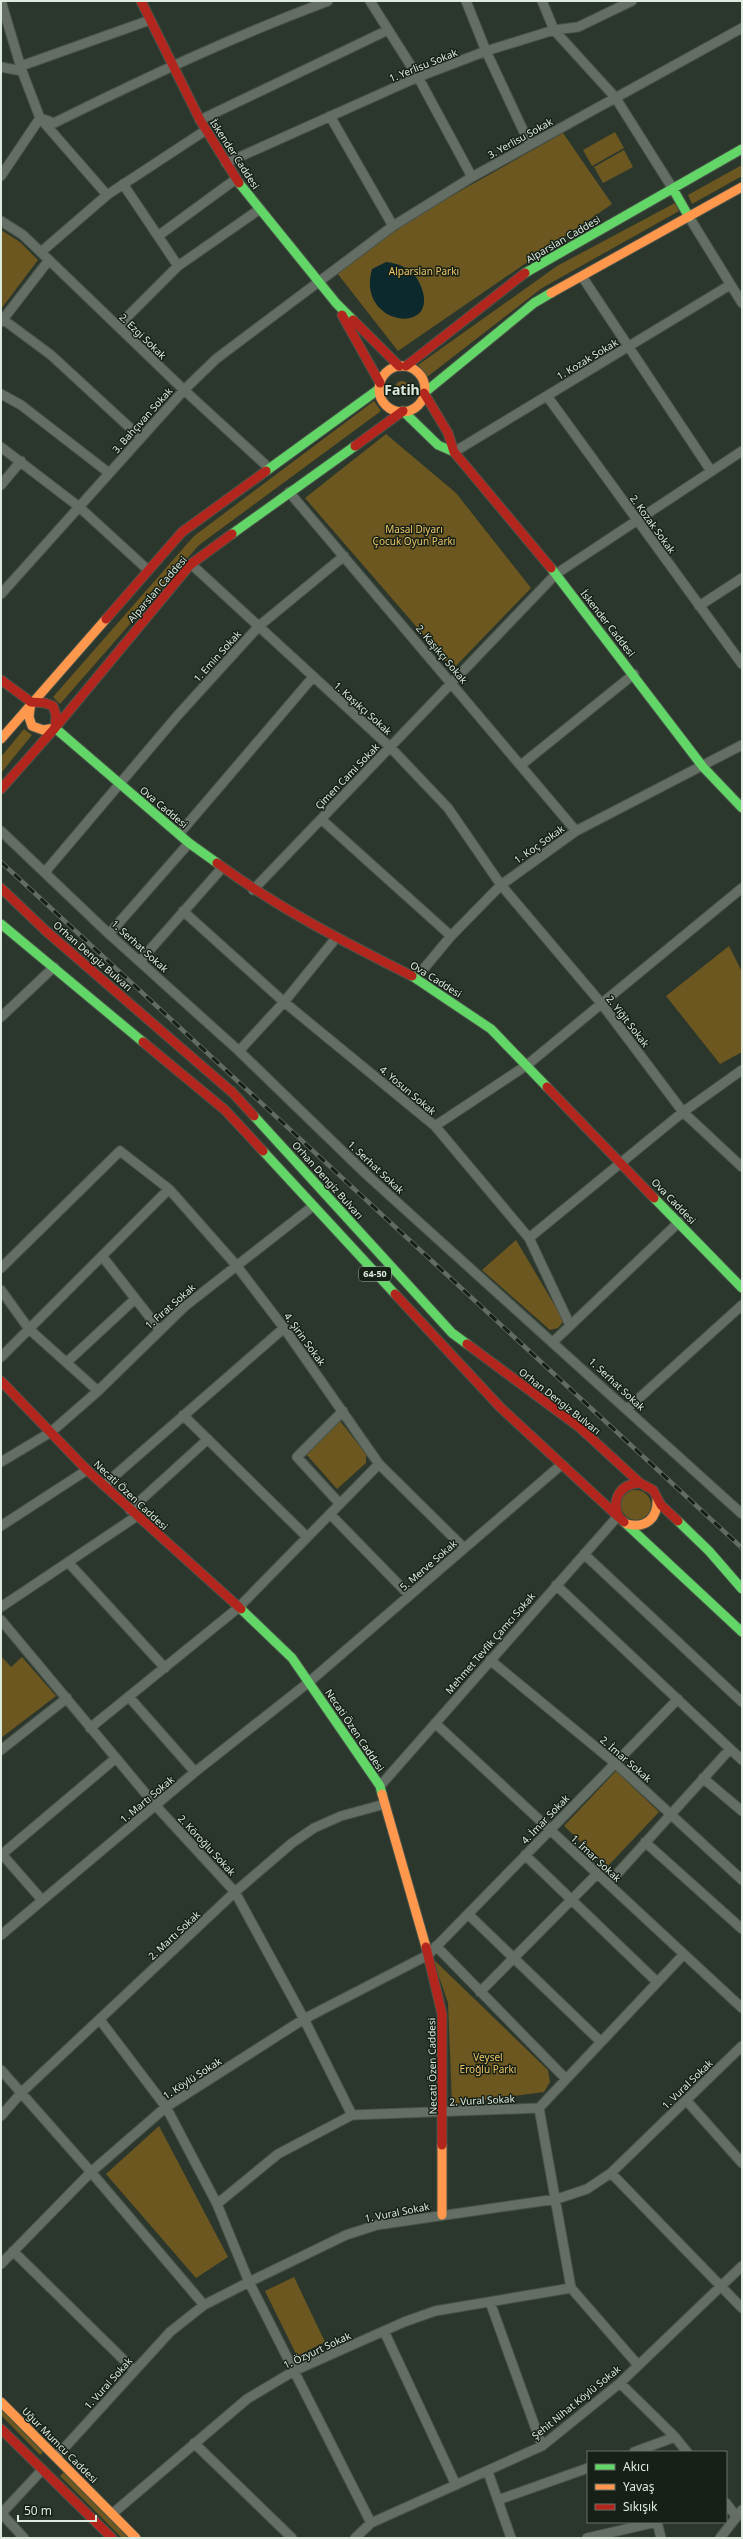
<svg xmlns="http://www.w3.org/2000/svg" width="743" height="2539" font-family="'Noto Sans',sans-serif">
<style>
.green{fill:#6c5720}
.water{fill:#0c292d}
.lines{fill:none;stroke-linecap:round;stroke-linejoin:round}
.street-casing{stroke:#485349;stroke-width:11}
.fast-casing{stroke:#485349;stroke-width:11}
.slow-casing{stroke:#485349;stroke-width:11}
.jam-casing{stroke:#485349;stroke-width:11}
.street{stroke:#646e65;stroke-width:9}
.fast{stroke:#63d668;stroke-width:9}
.slow{stroke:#ff974d;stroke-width:9}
.jam{stroke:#b3261e;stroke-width:9}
.rail-casing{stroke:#626c63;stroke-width:4.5}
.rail{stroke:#162017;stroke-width:3;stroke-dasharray:9;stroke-linecap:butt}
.labels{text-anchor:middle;stroke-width:3;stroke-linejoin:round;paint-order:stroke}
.shield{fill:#162017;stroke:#a1aea2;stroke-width:1}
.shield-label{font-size:9px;font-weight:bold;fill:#ddebde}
.street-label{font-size:10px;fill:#ddebde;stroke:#162017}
.park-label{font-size:10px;fill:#efc567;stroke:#162017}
.district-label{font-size:14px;font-weight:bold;fill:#ddebde;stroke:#162017}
</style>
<rect width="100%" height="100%" fill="#2b372c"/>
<!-- green -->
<path class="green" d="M 615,132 L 624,148 L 592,166 L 583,150 Z
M 563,133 L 612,204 L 398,351 L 337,273 L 400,225 Z
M 624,150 L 633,167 L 603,183 L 594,167 Z
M 742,165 L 742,176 L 692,204 L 688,195 Z
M 675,203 L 679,211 L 542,288 L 427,377 L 418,365 L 557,266 Z
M 1,230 L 20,242 L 38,260 L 1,309 Z
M395 388a7 7 0 1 1 14 0a7 7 0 1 1-14 0Z
M 374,401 L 381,411 L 199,545 L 60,704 L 53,697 L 194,536 Z
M 386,434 L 456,493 L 531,588 L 453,669 L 305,498 Z
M 24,729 L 32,735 L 1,773 L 1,757 Z
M 729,946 L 742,972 L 742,1052 L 720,1064 L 666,996 Z
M 516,1240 L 564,1321 L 558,1328 L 550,1330 L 482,1270 Z
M 340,1421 L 366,1454 L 366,1463 L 337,1489 L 306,1454 Z
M621 1505a15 15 0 1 1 30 0a15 15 0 1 1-30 0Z
M 1,1656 L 11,1667 L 22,1657 L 56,1696 L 1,1738 Z
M 616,1771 L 659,1812 L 607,1867 L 564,1826 Z
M 433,1959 L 548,2070 L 550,2082 L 544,2092 L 452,2104 L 448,2003 Z
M 159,2126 L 228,2257 L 196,2278 L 106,2174 Z
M 294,2277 L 325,2342 L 297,2356 L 265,2291 Z
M 1,2409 L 43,2452 L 40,2455 L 1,2415 Z
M 64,2472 L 130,2538 L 122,2538 L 60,2476 Z"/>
<!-- water -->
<path class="water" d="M 386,262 C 400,263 414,270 420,284 C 444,337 355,327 372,269 Z"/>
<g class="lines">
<!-- street casing -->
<g class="street-casing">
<path id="street" d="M 1,1 L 22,71 L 40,118 L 107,195
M 370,1 L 418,77 L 472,177
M 466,1 L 486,51 L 530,145
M 542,1 L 554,30 L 615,97 L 673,189
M 21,66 L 150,20
M 1,67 L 22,71
M 330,116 L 393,226
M 200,120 L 388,30
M 226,163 L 418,77 L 486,51 L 554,30 L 578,27 L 632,1
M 1,176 L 40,118 L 54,123 C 145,78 232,37 328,1
M 123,184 L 178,266
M 689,217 L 742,303
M 1,221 L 23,235 L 184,390 L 269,468
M 158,236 L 236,179
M 41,252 L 107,195 L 206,130
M 583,278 L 711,471
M 1,318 L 51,355 L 141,438
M 1,322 L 49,260
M 118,326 L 178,266 L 260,209
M 1,394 L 21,405 L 109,473
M 547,396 L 742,664
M 1,447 L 78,506 L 148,570
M 454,452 L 730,285
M 1,485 L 21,461
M 289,492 L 576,831
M 191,564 L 390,747 L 448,808 L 501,885 L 601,1003 L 683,1112 L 742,1167
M 1,594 L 184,390 L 216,359 L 393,226 L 472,177 L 742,28
M 699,606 L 742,578
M 521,765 L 634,674
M 321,819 L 451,936
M 1,831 L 109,934 L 239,1051 L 367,1175 L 742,1514
M 179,834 L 313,677
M 45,872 L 178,715 L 259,626 L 344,556
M 253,890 L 556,574 L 742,451
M 183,911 L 284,1002 L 435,1126 L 529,1238 L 570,1325
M 109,934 L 189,843
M 140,961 L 222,868
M 416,978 L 451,936 L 501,885 L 576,831 L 742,745
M 1,1017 L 54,967
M 239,1051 L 284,1002 L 336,938
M 435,1126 L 527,1065 L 742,888
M 529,1238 L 683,1112 L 742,1070
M 102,1256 L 159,1329
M 1,1268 L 120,1151 L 169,1189 L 236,1265 L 284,1328 L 379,1464 L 464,1548
M 1,1290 L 29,1329 L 98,1391
M 554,1341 L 679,1222
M 1,1357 L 169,1189
M 67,1362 L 135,1299
M 627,1409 L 742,1305
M 183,1415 L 307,1537
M 1,1462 L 51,1432 L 98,1391 L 184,1307 L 313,1206
M 104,1485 L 284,1328
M 340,1504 L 297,1457 L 343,1411
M 130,1510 L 208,1439
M 330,1514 L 409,1595
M 1,1526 L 87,1470
M 584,1554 L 742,1702
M 68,1562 L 165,1668
M 556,1585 L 742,1760
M 1,1607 L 137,1516
M 1,1620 L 156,1806 L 235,1892 L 304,2019 L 352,2115
M 490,1660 L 615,1763 L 742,1880
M 129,1697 L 195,1772
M 435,1723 L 742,2008
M 90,1728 L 238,1608 L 379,1464
M 1,1750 L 67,1698
M 703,1778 L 742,1811
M 380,1786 L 618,1516
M 645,1842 L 742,1929
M 1,1853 L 42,1900
M 1,1855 L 116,1758
M 525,1855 L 657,1982
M 608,1884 L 730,1749
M 468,1914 L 601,2042
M 1,1935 L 195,1772 L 309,1682 L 561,1465
M 436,1946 L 566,2079
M 480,1992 L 597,1874
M 100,2020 L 166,2107 L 217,2204 L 249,2282 L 371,2523
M 1,2070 L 91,2172 L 204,2305
M 686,2100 L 742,2163
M 539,2108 L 571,2288 L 638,2365
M 1,2116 L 22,2092 L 235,1892 L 292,1843 L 314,1828 L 341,1816 L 385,1804
M 611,2173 L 742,2308
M 217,2204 L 278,2154 L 352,2115 L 539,2108 L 684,1954
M 13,2251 L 134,2370
M 1,2264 L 91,2172 L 166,2107 L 304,2019 L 428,1955 L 678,1699
M 490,2302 L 542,2446
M 384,2331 L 456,2485
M 620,2383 L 675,2437 L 687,2452
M 194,2443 L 292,2538
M 634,2452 L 675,2437
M 56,2457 L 170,2332 L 204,2305 L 249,2282 L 346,2235 L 377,2225 L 557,2199 L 587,2189 L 611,2173 L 742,2046
M 488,2472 L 511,2538
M 498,2500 L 588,2468
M 726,2503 L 736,2516
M 1,2513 L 24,2538
M 1,2514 L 42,2470
M 112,2514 L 247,2399 L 294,2371 L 404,2322 L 435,2311 L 571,2288
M 355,2538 L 371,2523 L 542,2446 L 620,2383 L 742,2266
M 587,2538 L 657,2522 L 661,2538
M 720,2538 L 742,2510"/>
</g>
<!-- fast casing -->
<g class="fast-casing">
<path id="fast" d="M 239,183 L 336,303 L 353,320
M 673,189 L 689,217
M 525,273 L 742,149
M 424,393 L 534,303 L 551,293
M 403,411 L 438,445 L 454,452
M 266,471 L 379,389
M 232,534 L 355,446
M 551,568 L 703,767 L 742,808
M 55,728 L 189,843 L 217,863
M 1,924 L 143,1042
M 412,976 L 491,1029 L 547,1087
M 254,1116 L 452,1333 L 467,1344
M 263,1151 L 395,1294
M 654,1198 L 742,1288
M 678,1521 L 709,1551 L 742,1589
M 624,1522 L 742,1632
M 241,1609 L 292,1658 L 380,1786 L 382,1794"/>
</g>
<!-- slow casing -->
<g class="slow-casing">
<path id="slow" d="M 551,293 L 742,187
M379 389a23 23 0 1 1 46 0a23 23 0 1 1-46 0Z
M 31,702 L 29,717 L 32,726 L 43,730 L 55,728
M 1,739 L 106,619
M 627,1524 C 646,1529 658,1518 657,1499
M 382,1794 L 426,1947
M 442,2145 L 442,2215
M 1,2402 L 136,2538"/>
</g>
<!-- jam casing -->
<g class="jam-casing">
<path id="jam" d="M 141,1 L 200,120 L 239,183
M 342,315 L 380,383
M 353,320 L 399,366
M 406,366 L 525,273
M 424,393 L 448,433 L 454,452 L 551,568
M 355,446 L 403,411
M 106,619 L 182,532 L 266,471
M 1,680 L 31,702 L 45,703 L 53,706 L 56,715 L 55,728
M 1,789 L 55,728 L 191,564 L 232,534
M 217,863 C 278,908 344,942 412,976
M 1,888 L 46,931 L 233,1093 L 254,1116
M 143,1042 L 225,1110 L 263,1151
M 547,1087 L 654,1198
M 395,1294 L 500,1407 L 624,1522
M 467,1344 L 579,1427 L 640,1483 L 653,1490 L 661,1505 L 678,1521
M 1,1381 L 87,1470 L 241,1609
M 618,1516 C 612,1498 620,1484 640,1483
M 426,1947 L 442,2014 L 442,2145
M 1,2429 L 112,2538"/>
</g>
<!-- street -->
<use href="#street" class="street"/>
<!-- fast -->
<use href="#fast" class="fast"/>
<!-- slow -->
<use href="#slow" class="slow"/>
<!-- jam -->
<use href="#jam" class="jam"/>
<!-- rail casing -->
<g class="rail-casing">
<path id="rail" d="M 1,862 L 742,1548"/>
</g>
<!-- rail -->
<use href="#rail" class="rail"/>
</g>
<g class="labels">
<!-- shield labels -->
<rect class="shield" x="359" y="1267" width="32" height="14" rx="3"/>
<g class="shield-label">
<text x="375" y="1277">64-50</text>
</g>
<!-- street labels -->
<g class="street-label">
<text transform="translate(423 65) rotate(-22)" y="4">1. Yerlisu Sokak</text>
<text transform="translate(520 138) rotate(-29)" y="4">3. Yerlisu Sokak</text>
<text transform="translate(235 154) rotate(57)" y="4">İskender Caddesi</text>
<text transform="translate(563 239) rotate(-30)" y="4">Alparslan Caddesi</text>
<text transform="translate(143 336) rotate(44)" y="4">2. Ezgi Sokak</text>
<text transform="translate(587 359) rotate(-31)" y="4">1. Kozak Sokak</text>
<text transform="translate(142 420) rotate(-48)" y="4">3. Bahçıvan Sokak</text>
<text transform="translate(653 524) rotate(54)" y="4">2. Kozak Sokak</text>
<text transform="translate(157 589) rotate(-49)" y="4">Alparslan Caddesi</text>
<text transform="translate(608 623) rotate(52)" y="4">İskender Caddesi</text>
<text transform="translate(442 654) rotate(50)" y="4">2. Kaşıkçı Sokak</text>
<text transform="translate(217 656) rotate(-48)" y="4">1. Emin Sokak</text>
<text transform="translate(363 708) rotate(42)" y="4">1. Kaşıkçı Sokak</text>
<text transform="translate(347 776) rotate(-46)" y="4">Çimen Cami Sokak</text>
<text transform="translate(164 807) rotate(40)" y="4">Ova Caddesi</text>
<text transform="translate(539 844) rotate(-35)" y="4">1. Koç Sokak</text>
<text transform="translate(140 946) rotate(42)" y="4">1. Serhat Sokak</text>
<text transform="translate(93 956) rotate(41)" y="4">Orhan Dengiz Bulvarı</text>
<text transform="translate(436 979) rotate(32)" y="4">Ova Caddesi</text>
<text transform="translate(628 1021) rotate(52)" y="4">2. Yiğit Sokak</text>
<text transform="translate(408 1090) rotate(40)" y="4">4. Yosun Sokak</text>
<text transform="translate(376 1167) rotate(43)" y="4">1. Serhat Sokak</text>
<text transform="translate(328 1180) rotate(48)" y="4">Orhan Dengiz Bulvarı</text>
<text transform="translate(674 1201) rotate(46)" y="4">Ova Caddesi</text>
<text transform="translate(170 1306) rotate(-41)" y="4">1. Fırat Sokak</text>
<text transform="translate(305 1339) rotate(54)" y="4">4. Şirin Sokak</text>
<text transform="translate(617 1384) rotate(43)" y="4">1. Serhat Sokak</text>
<text transform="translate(560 1401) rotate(38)" y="4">Orhan Dengiz Bulvarı</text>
<text transform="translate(131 1495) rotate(43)" y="4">Necati Özen Caddesi</text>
<text transform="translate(428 1565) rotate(-41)" y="4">5. Merve Sokak</text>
<text transform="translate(490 1643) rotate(-49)" y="4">Mehmet Tevfik Çamcı Sokak</text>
<text transform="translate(355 1730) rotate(56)" y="4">Necati Özen Caddesi</text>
<text transform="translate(626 1759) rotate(41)" y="4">2. İmar Sokak</text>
<text transform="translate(147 1799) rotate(-40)" y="4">1. Martı Sokak</text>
<text transform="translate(545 1819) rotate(-46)" y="4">4. İmar Sokak</text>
<text transform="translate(207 1845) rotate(47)" y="4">2. Köroğlu Sokak</text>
<text transform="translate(596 1858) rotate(43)" y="4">1. İmar Sokak</text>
<text transform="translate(174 1935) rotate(-43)" y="4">2. Martı Sokak</text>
<text transform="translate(432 2066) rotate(-91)" y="4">Necati Özen Caddesi</text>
<text transform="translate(192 2078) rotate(-33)" y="4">1. Köylü Sokak</text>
<text transform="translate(687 2084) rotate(-44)" y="4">1. Vural Sokak</text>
<text transform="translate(482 2100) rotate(-3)" y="4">2. Vural Sokak</text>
<text transform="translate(397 2212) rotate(-11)" y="4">1. Vural Sokak</text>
<text transform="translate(317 2350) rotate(-25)" y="4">1. Özyurt Sokak</text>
<text transform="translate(108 2383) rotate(-48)" y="4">1. Vural Sokak</text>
<text transform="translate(576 2402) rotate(-39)" y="4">Şehit Nihat Köylü Sokak</text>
<text transform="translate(60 2445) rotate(45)" y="4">Uğur Mumcu Caddesi</text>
</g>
<!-- park labels -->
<g class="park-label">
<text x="424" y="275">Alparslan Parkı</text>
<text x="414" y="533">Masal Diyarı<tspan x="414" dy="12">Çocuk Oyun Parkı</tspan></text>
<text x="488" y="2061">Veysel<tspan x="488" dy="12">Eroğlu Parkı</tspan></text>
</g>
<!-- district labels -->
<g class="district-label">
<text x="402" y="395">Fatih</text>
</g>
</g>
<!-- border -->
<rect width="743" height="2539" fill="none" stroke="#ddebde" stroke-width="4"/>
<!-- legend -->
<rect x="587" y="2451" width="140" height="72" fill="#162017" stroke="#667167"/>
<rect x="595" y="2464" width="20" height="6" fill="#63d668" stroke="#667167"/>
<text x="623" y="2471" font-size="12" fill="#ddebde">Akıcı</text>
<rect x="595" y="2484" width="20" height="6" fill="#ff974d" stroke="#667167"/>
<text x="623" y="2491" font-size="12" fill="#ddebde">Yavaş</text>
<rect x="595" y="2504" width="20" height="6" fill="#b3261e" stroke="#667167"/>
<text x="623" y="2511" font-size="12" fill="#ddebde">Sıkışık</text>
<!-- scale -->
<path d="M18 2515v6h78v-6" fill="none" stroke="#ddebde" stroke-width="2"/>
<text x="24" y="2515" font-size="12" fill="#ddebde" stroke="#162017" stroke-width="3" paint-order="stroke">50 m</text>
</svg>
